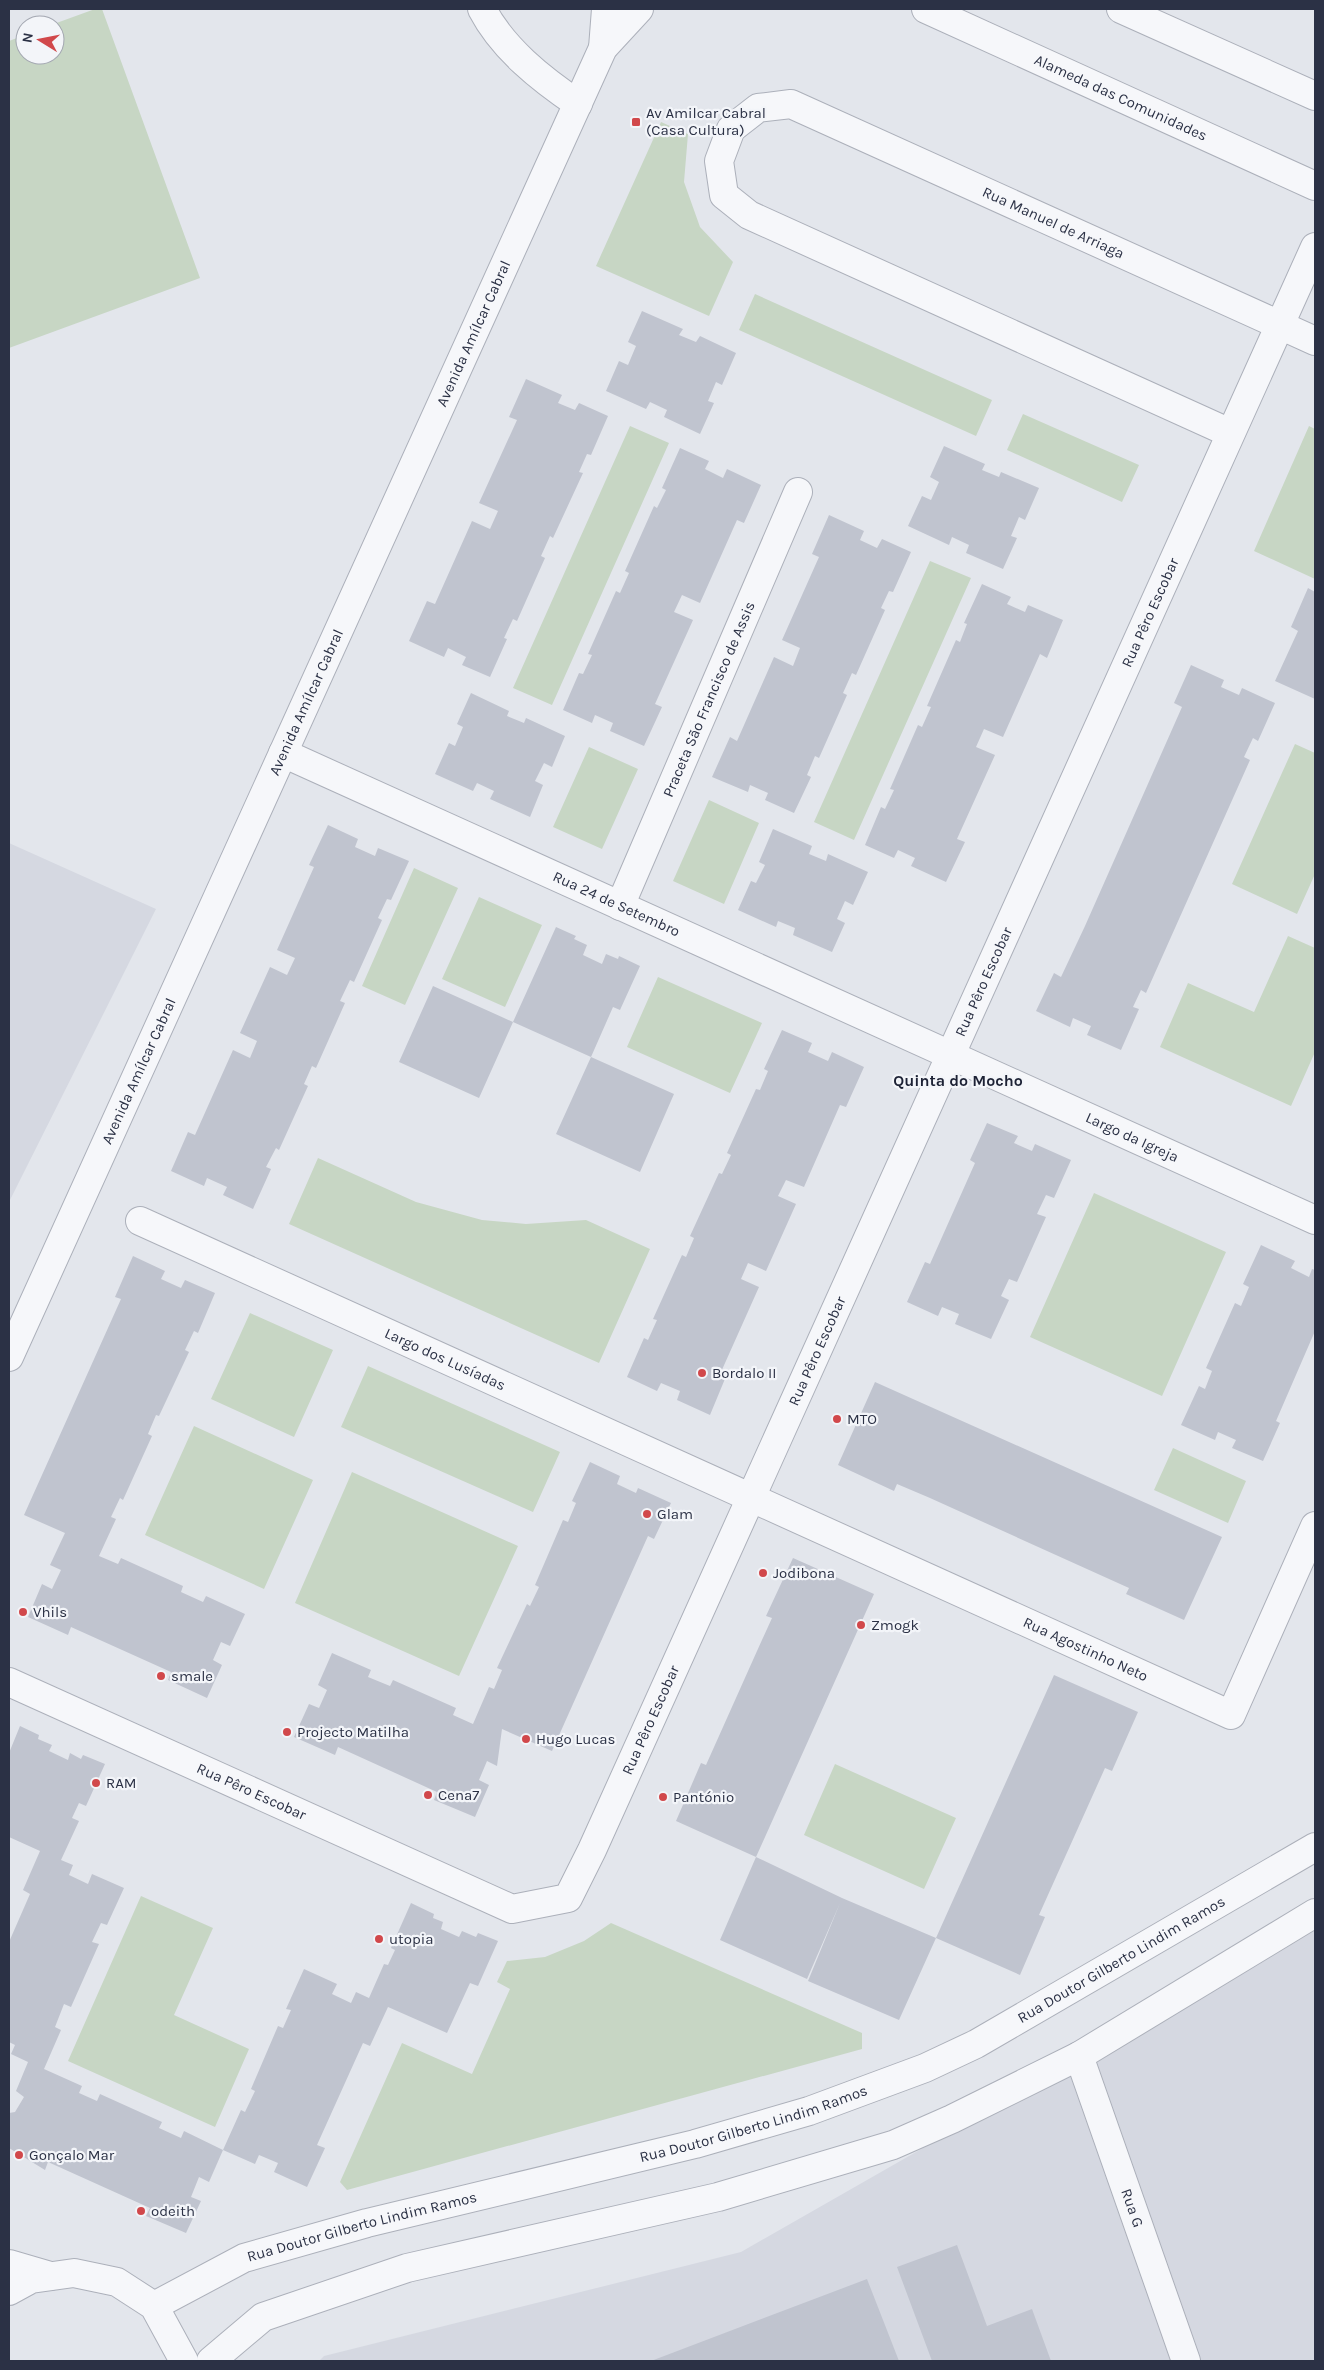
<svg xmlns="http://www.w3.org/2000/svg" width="1324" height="2370" font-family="Karla,sans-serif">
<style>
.built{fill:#d5d8e1}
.green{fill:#c7d6c4}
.building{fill:#c0c4cf}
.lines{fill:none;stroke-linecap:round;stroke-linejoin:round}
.minor-casing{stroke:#acb0ba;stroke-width:30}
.minor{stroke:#f6f7fa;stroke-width:28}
.poi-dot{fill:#d1484b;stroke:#f3f5f9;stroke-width:2}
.labels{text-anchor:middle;stroke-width:4.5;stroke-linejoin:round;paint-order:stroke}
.street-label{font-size:15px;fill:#2b3145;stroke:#f3f5f9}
.poi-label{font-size:15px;fill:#2b3145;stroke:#f3f5f9;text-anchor:start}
.neighbourhood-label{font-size:16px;font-weight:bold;fill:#1d2235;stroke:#f3f5f9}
</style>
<rect width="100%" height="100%" fill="#e3e6ec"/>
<!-- built -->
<path class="built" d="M 9,843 L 156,909 L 9,1202 Z
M 1315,1924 L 1315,2361 L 319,2361 L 324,2356 L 741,2252 Z"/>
<!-- green -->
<path class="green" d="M 95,9 L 102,9 L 200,278 L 9,348 L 9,41 L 25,35 L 25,55 L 55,55 L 55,25 L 51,25 Z
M 661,122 L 688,134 L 684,182 L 700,227 L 733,262 L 709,316 L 596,266 Z
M 755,294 L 992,400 L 976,436 L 739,330 Z
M 1023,414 L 1139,465 L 1122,502 L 1007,450 Z
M 630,426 L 669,443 L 552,705 L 513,688 Z
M 1309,426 L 1315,429 L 1315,579 L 1254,551 Z
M 930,561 L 971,578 L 854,840 L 814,822 Z
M 1295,744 L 1315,753 L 1315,874 L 1297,914 L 1232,884 Z
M 589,747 L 638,769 L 602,849 L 553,827 Z
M 709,800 L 759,823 L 724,904 L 673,881 Z
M 414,868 L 458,888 L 405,1005 L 362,986 Z
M 479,897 L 542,925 L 505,1007 L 442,979 Z
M 1288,936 L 1315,948 L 1315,1052 L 1291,1106 L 1160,1047 L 1188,983 L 1254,1012 Z
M 658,977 L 762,1023 L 730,1093 L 627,1047 Z
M 318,1158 L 416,1202 L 482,1220 L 526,1224 L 586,1220 L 650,1249 L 599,1363 L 289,1224 Z
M 1094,1193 L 1226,1252 L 1162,1396 L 1030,1337 Z
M 250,1313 L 333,1350 L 294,1437 L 211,1399 Z
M 368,1366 L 560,1452 L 533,1512 L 341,1427 Z
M 194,1426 L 313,1480 L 264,1589 L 145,1535 Z
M 1173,1448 L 1246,1481 L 1228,1523 L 1154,1490 Z
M 352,1472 L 518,1546 L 459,1676 L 295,1603 Z
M 835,1764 L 956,1818 L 924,1889 L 804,1835 Z
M 141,1896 L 213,1928 L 174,2015 L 249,2049 L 215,2127 L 68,2061 Z
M 611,1923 L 862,2033 L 862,2049 L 347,2190 L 340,2182 L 402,2043 L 472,2074 L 510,1989 L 497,1982 L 507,1961 L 545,1957 L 584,1941 Z"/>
<!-- building -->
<path class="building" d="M 642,311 L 683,329 L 679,335 L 696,342 L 700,336 L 736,353 L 722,385 L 716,382 L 708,401 L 714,403 L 700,434 L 664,417 L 667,410 L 650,402 L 646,409 L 606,391 L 619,361 L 628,365 L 636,346 L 628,342 Z
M 526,379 L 562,395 L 558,403 L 575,410 L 579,403 L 608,416 L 591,455 L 587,454 L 579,472 L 583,473 L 553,538 L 550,536 L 541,556 L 545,558 L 517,621 L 513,619 L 504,638 L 507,639 L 490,677 L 462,665 L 466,657 L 448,648 L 444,657 L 409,641 L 427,601 L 435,604 L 472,521 L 490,529 L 498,511 L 479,503 L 517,420 L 509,417 Z
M 944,446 L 985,464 L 982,470 L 999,477 L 1001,472 L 1039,488 L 1025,520 L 1019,517 L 1011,536 L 1017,538 L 1003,569 L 966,553 L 969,545 L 952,537 L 949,545 L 908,526 L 922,496 L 931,500 L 939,482 L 930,477 Z
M 680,448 L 709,461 L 705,469 L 723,478 L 727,469 L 761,485 L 744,523 L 737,520 L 700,603 L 682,595 L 674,612 L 693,620 L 655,704 L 662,707 L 644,746 L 610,731 L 613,723 L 595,715 L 592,723 L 563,710 L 579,673 L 583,674 L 592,655 L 588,654 L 616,591 L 620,593 L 629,573 L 625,571 L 654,506 L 657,508 L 666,490 L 662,488 Z
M 829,515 L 864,531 L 860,540 L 877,548 L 882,539 L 911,552 L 893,592 L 889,591 L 881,608 L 885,610 L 856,675 L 852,673 L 843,693 L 847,695 L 819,758 L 815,756 L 807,775 L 811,777 L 794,813 L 765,800 L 768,793 L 750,785 L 748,792 L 712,777 L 730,737 L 737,741 L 774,657 L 793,666 L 800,648 L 782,640 L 819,557 L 812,554 Z
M 982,584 L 1011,597 L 1007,604 L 1025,612 L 1028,605 L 1063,620 L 1047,658 L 1040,654 L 1003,737 L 984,729 L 976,747 L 995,755 L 957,839 L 965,842 L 946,882 L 911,866 L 915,858 L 898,850 L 894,858 L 865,845 L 881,807 L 885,809 L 894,790 L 890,789 L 918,725 L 922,727 L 931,707 L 927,706 L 956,640 L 960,642 L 967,624 L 964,623 Z
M 1308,588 L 1315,592 L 1315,699 L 1275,681 L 1298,631 L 1291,627 Z
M 1191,665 L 1224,680 L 1221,687 L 1239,695 L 1242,688 L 1275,703 L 1258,741 L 1253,738 L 1244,757 L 1250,760 L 1146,993 L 1141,990 L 1133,1007 L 1139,1009 L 1121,1050 L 1087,1035 L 1091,1026 L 1073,1018 L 1070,1027 L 1036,1011 L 1054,973 L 1061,977 L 1085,926 L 1182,707 L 1174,703 Z
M 471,693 L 509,711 L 507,716 L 524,723 L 526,718 L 565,736 L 552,767 L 544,763 L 535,781 L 543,785 L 530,817 L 490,799 L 494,791 L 477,783 L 473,791 L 435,774 L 449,743 L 455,746 L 463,727 L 457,724 Z
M 328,825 L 358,839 L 355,847 L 375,856 L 378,848 L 409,861 L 391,900 L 387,899 L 378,918 L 382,920 L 354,982 L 350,980 L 340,1001 L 345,1003 L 316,1068 L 312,1066 L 304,1084 L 308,1086 L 279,1150 L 276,1148 L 266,1167 L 271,1169 L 253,1209 L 223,1195 L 227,1187 L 207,1178 L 204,1186 L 171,1171 L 188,1132 L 195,1135 L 233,1050 L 250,1058 L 257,1041 L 240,1033 L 270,967 L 287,975 L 295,958 L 277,950 L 314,867 L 309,865 Z
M 773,829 L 812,846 L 809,854 L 826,861 L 828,854 L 868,872 L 853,905 L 845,901 L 837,919 L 845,923 L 832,952 L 793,935 L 795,928 L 778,921 L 776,927 L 738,910 L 751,881 L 756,883 L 765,865 L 759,862 Z
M 556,927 L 576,936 L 574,939 L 587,945 L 583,955 L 602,964 L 606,954 L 618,959 L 619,956 L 640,966 L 620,1010 L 613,1007 L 591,1057 L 513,1022 Z
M 433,986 L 513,1022 L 479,1098 L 399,1062 Z
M 782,1030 L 812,1043 L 808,1052 L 828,1061 L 832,1052 L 864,1067 L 846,1107 L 840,1105 L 804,1187 L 786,1180 L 778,1196 L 796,1204 L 766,1271 L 748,1263 L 741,1279 L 759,1287 L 721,1372 L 727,1374 L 710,1415 L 677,1400 L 680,1391 L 661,1383 L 657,1391 L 627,1377 L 644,1338 L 648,1340 L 657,1320 L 653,1319 L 682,1255 L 686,1257 L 694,1238 L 690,1236 L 719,1173 L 722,1174 L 731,1155 L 727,1153 L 756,1089 L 760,1090 L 768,1071 L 764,1069 Z
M 591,1057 L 674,1094 L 640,1172 L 556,1134 Z
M 987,1123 L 1018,1136 L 1014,1143 L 1032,1151 L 1035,1144 L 1071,1160 L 1054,1198 L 1046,1195 L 1037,1214 L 1046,1217 L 1017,1282 L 1009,1279 L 1001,1296 L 1009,1300 L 991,1339 L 955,1324 L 959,1314 L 942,1307 L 938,1316 L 907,1302 L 925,1262 L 930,1264 L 975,1163 L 970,1160 Z
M 1261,1245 L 1295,1261 L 1291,1268 L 1309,1277 L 1312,1269 L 1315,1270 L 1315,1331 L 1276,1421 L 1280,1423 L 1263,1461 L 1232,1448 L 1236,1440 L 1218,1432 L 1215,1440 L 1181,1425 L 1199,1386 L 1205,1389 L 1212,1371 L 1206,1368 L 1235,1303 L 1241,1306 L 1249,1287 L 1243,1284 Z
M 133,1256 L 165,1271 L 161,1279 L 181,1288 L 185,1280 L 215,1293 L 198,1333 L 194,1331 L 185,1350 L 189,1352 L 159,1416 L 156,1415 L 148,1434 L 152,1436 L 123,1500 L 120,1498 L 111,1517 L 116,1519 L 99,1556 L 118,1564 L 121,1558 L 183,1586 L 181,1592 L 203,1602 L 206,1596 L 245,1614 L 230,1646 L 221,1642 L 213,1660 L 222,1665 L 207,1698 L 168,1680 L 171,1672 L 71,1627 L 68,1635 L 28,1617 L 42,1584 L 52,1589 L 61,1570 L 50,1565 L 65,1533 L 24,1515 L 121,1299 L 115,1297 Z
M 875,1382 L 1222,1537 L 1184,1620 L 1126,1594 L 1129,1588 L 930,1498 L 897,1484 L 894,1491 L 838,1465 Z
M 590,1462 L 620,1476 L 617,1484 L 636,1493 L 638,1488 L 671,1503 L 654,1539 L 648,1536 L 552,1751 L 502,1729 L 497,1766 L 487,1761 L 479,1780 L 489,1785 L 475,1817 L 434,1800 L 437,1792 L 338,1747 L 335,1755 L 294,1737 L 309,1704 L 319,1708 L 327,1690 L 318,1685 L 332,1653 L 371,1670 L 368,1677 L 390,1686 L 393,1680 L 456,1708 L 453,1715 L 473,1724 L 489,1687 L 494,1689 L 502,1670 L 497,1668 L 527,1604 L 530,1606 L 539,1587 L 535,1585 L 563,1520 L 568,1522 L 576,1503 L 572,1501 Z
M 793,1558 L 874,1594 L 756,1857 L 676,1821 L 701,1763 L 706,1765 L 757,1651 L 772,1618 L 766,1616 Z
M 1054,1675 L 1138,1712 L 1112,1771 L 1105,1768 L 1039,1915 L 1045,1917 L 1020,1975 L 936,1938 Z
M 20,1726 L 39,1735 L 38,1739 L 52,1745 L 49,1751 L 68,1760 L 70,1753 L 81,1759 L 83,1755 L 105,1764 L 86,1806 L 79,1803 L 72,1818 L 79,1821 L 61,1860 L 73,1865 L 69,1875 L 88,1884 L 92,1874 L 124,1888 L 107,1925 L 101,1923 L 92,1942 L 99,1944 L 71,2007 L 64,2004 L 55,2027 L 61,2030 L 44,2069 L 82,2086 L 79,2093 L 97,2101 L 100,2094 L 162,2122 L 159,2128 L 181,2138 L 184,2131 L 223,2150 L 209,2182 L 199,2177 L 191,2197 L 201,2201 L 186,2233 L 146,2216 L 150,2208 L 48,2162 L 45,2170 L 9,2148 L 9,2113 L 15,2112 L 24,2097 L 16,2091 L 28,2062 L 11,2054 L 15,2045 L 9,2042 L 9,1942 L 30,1894 L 23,1890 L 40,1851 L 9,1837 L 9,1753 Z
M 756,1857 L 842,1898 L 936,1938 L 899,2020 L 808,1981 L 840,1903 L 807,1979 L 720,1940 Z
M 411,1903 L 434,1914 L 433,1918 L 443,1922 L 441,1929 L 459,1937 L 462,1931 L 476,1937 L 478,1933 L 498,1941 L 478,1986 L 470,1983 L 447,2033 L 388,2007 L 370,2046 L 363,2043 L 317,2145 L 325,2148 L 307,2187 L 274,2172 L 278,2163 L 259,2155 L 255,2164 L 223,2150 L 241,2110 L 245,2112 L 255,2091 L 251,2089 L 278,2026 L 283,2028 L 291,2010 L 286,2009 L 304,1969 L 337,1984 L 332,1994 L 351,2003 L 356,1992 L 369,1998 L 384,1964 L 388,1965 L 395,1950 L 391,1948 Z
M 957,2245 L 987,2326 L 1032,2309 L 1051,2361 L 932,2361 L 897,2267 Z
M 867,2279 L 899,2361 L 651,2361 Z"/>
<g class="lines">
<!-- minor casing -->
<g class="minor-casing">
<g id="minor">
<path d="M 482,9 C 503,49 541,79 578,104"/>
<path id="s1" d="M 926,9 L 1315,186"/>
<path d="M 1121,9 L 1315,96"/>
<path d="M 603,48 L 606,9"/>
<path id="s2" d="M 1230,433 L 749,215 L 724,195 L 719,161 L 731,129 L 758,108 L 791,104 L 1315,341"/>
<path id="s3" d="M 283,753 L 1315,1220"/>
<path id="s4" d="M 620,906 L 798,492"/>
<path id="s5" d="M 140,1221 L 1231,1715 L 1315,1526"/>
<path id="s6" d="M 9,1357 L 603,48 L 639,9"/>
<path id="s7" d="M 9,1682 L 512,1909 L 568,1898 L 592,1850 L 1315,247"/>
<path id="s8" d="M 1079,2056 L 1186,2361"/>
<path d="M 9,2264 L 50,2276"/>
<path d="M 9,2291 L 31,2279 L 74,2273 L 117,2282 L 154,2306 L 184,2361"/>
<path id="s9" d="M 154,2306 L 244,2258 L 367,2223 L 695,2144 L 809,2111 L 925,2068 L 976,2044 L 1315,1847"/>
<path d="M 211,2361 L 263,2317 L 407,2268 L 718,2197 L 893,2145 L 952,2119 L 1079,2056 L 1315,1913"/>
</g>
</g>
<!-- minor -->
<use href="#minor" class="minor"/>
</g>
<!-- markers -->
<g class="poi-dot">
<rect x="631" y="117" width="10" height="10" rx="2.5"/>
<circle cx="702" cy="1373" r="5"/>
<circle cx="837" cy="1419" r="5"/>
<circle cx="647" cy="1514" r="5"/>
<circle cx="763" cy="1573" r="5"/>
<circle cx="23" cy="1612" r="5"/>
<circle cx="861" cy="1625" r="5"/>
<circle cx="161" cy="1676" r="5"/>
<circle cx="287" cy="1732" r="5"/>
<circle cx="526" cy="1739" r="5"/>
<circle cx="96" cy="1783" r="5"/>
<circle cx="428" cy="1795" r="5"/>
<circle cx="663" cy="1797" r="5"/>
<circle cx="379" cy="1939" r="5"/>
<circle cx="19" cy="2155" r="5"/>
<circle cx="141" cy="2211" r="5"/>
</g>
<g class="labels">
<!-- street labels -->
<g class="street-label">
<text dy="5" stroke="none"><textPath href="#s1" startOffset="214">Alameda das Comunidades</textPath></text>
<text dy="5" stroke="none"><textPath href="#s2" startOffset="984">Rua Manuel de Arriaga</textPath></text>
<text dy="5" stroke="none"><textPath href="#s6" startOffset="1124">Avenida Amílcar Cabral</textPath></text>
<text dy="5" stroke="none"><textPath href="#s7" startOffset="2020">Rua Pêro Escobar</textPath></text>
<text dy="5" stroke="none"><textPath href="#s4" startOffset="225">Praceta São Francisco de Assis</textPath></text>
<text dy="5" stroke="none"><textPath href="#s6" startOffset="719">Avenida Amílcar Cabral</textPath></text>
<text dy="5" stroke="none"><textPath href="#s3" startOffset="366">Rua 24 de Setembro</textPath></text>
<text dy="5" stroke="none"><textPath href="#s7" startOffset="1615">Rua Pêro Escobar</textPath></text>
<text dy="5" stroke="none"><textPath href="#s6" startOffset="314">Avenida Amílcar Cabral</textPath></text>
<text dy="5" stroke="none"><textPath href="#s3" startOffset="932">Largo da Igreja</textPath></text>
<text dy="5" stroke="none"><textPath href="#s7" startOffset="1210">Rua Pêro Escobar</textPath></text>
<text dy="5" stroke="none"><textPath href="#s5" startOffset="335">Largo dos Lusíadas</textPath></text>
<text dy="5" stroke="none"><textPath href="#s5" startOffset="1038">Rua Agostinho Neto</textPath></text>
<text dy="5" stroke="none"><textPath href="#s7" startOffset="805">Rua Pêro Escobar</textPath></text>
<text dy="5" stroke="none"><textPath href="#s7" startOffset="266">Rua Pêro Escobar</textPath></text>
<text dy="5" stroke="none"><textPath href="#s9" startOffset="1034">Rua Doutor Gilberto Lindim Ramos</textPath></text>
<text dy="5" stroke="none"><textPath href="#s9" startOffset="629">Rua Doutor Gilberto Lindim Ramos</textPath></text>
<text dy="5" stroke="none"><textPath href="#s8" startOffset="161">Rua G</textPath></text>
<text dy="5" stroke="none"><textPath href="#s9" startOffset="224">Rua Doutor Gilberto Lindim Ramos</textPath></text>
</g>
<!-- poi labels -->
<g class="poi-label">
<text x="646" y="118">Av Amilcar Cabral<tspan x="646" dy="17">(Casa Cultura)</tspan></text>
<text x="712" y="1378">Bordalo II</text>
<text x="847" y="1424">MTO</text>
<text x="657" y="1519">Glam</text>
<text x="773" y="1578">Jodibona</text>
<text x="33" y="1617">Vhils</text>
<text x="871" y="1630">Zmogk</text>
<text x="171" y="1681">smale</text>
<text x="297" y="1737">Projecto Matilha</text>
<text x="536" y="1744">Hugo Lucas</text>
<text x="106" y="1788">RAM</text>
<text x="438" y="1800">Cena7</text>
<text x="673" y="1802">Pantónio</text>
<text x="389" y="1944">utopia</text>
<text x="29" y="2160">Gonçalo Mar</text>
<text x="151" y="2216">odeith</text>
</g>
<!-- neighbourhood labels -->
<g class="neighbourhood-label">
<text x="958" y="1086">Quinta do Mocho</text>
</g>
</g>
<!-- border -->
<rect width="1324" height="2370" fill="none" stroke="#2b3145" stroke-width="20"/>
<!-- north arrow -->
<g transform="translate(40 40) rotate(280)"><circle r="24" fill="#f3f5f9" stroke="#a3a7b1"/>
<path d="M0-4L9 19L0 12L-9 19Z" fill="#d1484b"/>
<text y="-8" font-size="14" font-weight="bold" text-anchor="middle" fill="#2b3145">N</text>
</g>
</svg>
